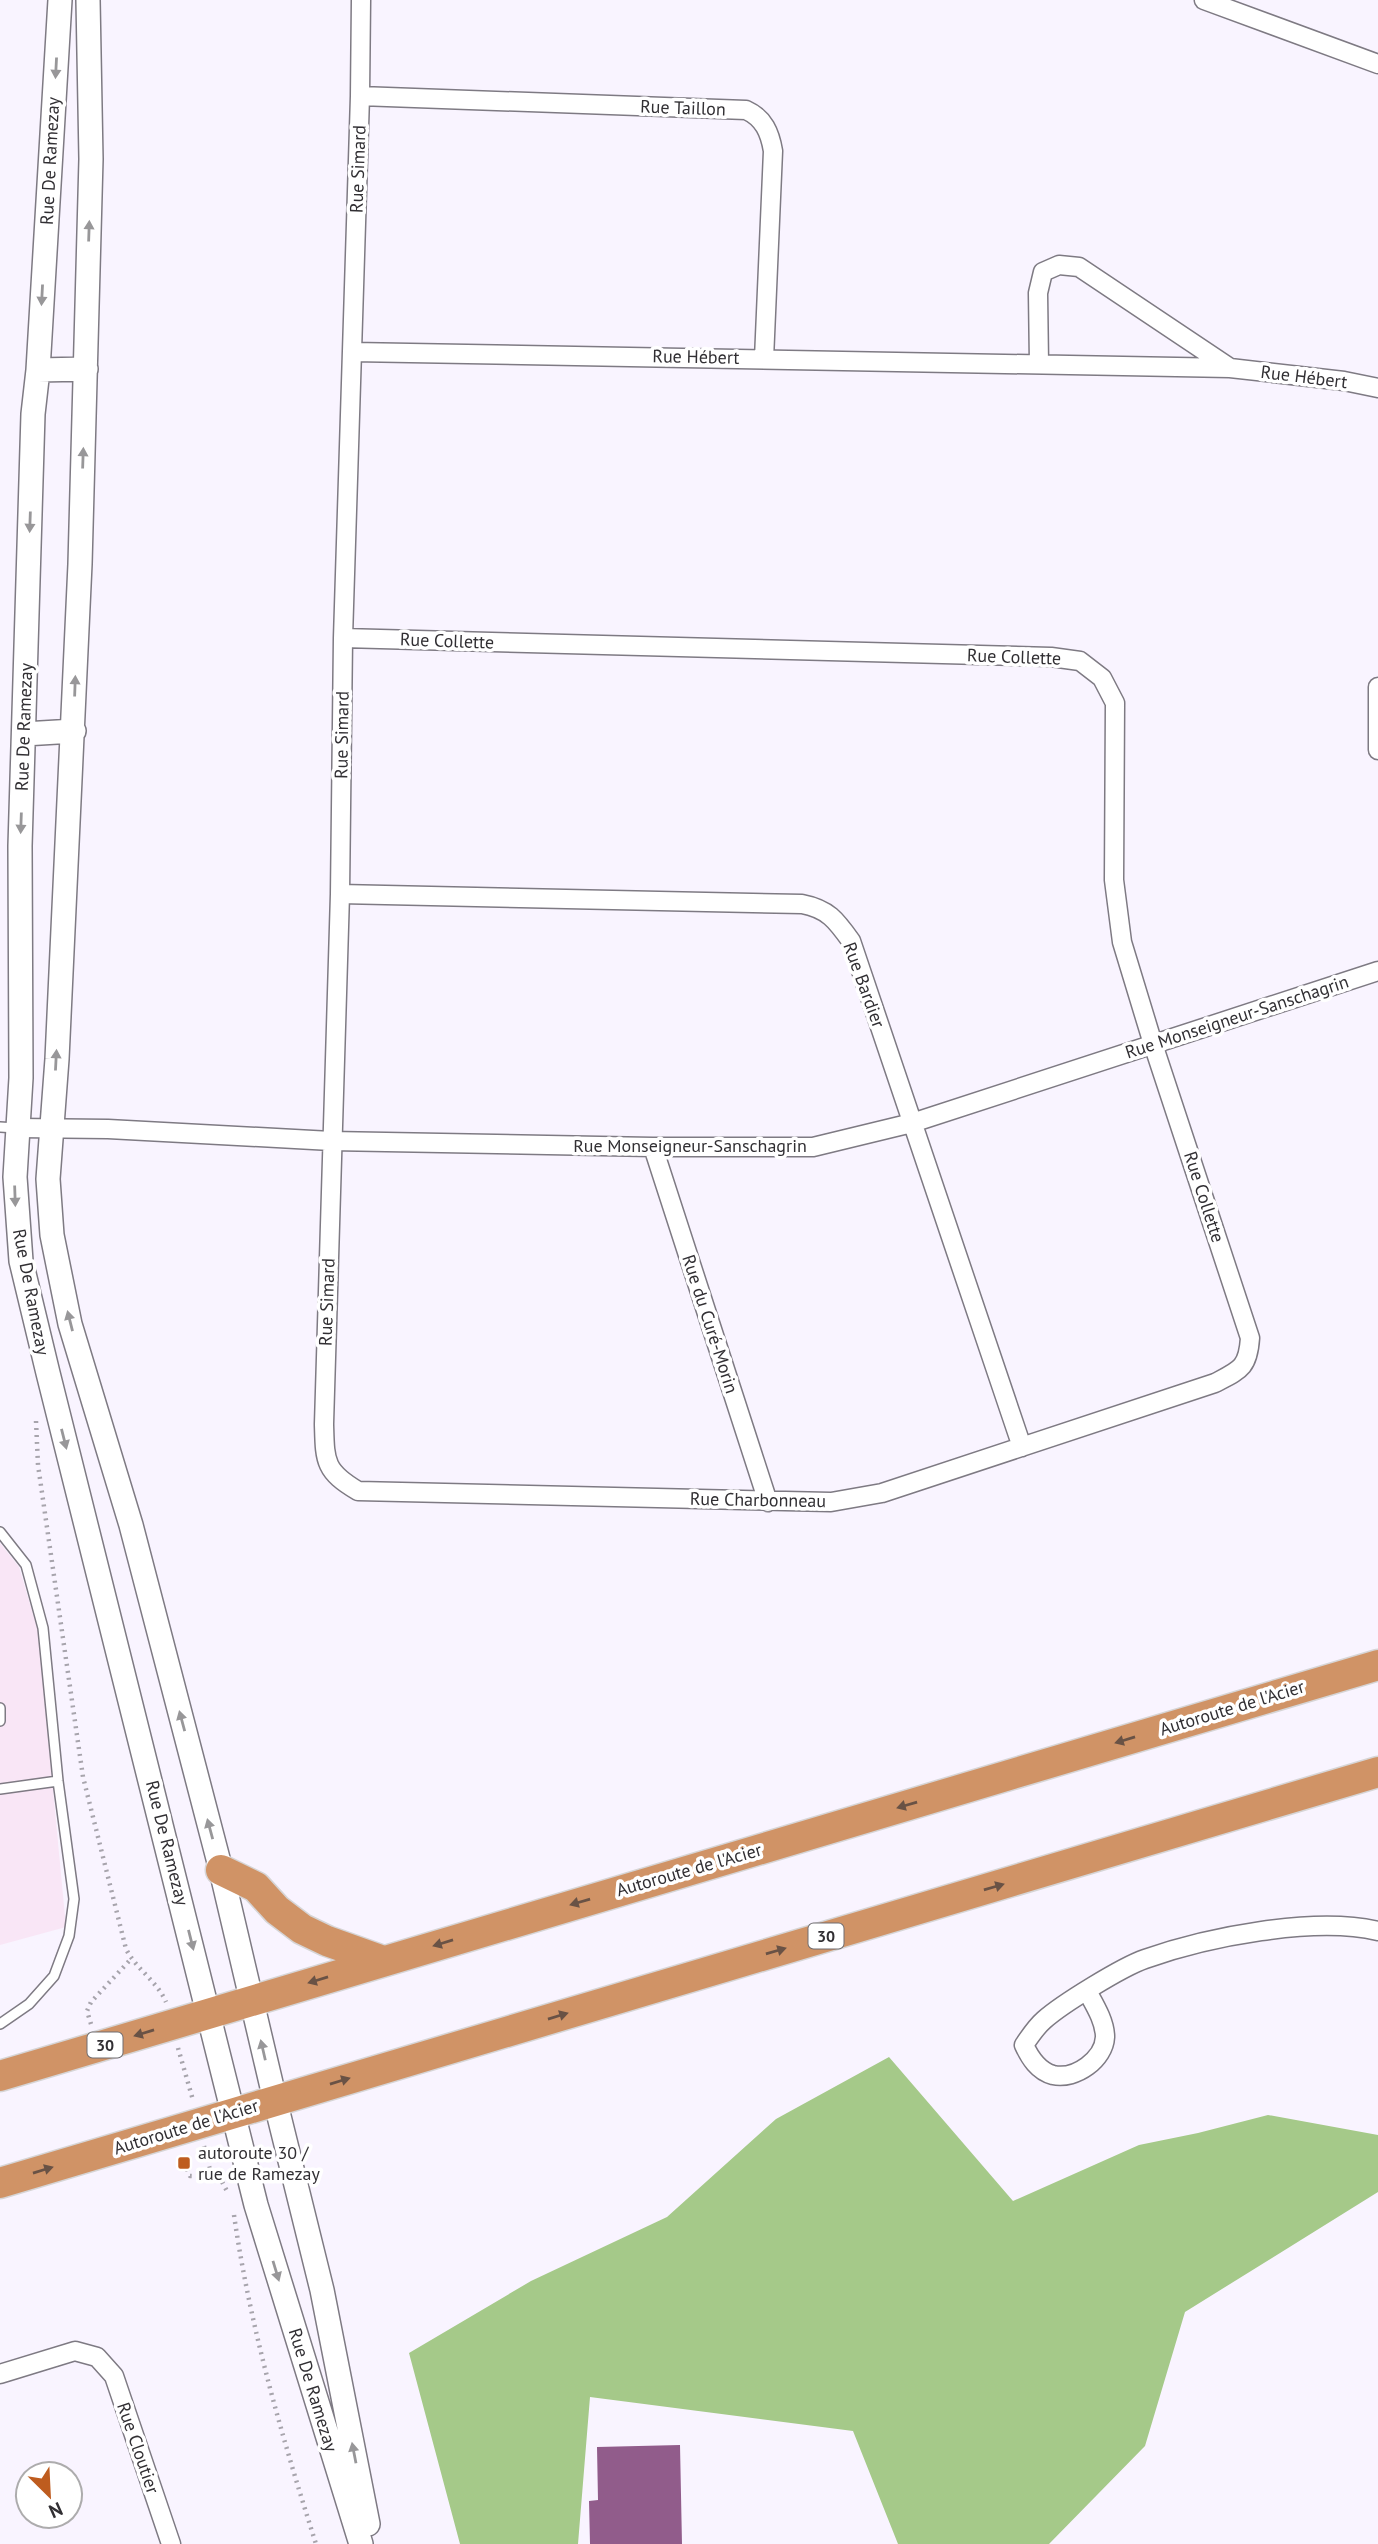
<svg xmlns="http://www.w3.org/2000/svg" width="1378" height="2544" font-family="'PT Sans',sans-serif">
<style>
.commercial{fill:#f9e6f6}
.forest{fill:#a5c989}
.building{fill:#915c8b}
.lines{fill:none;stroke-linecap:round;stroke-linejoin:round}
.service-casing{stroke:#7e7a83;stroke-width:12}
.minor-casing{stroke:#7e7a83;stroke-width:21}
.tertiary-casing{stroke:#7e7a83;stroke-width:26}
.trunk-casing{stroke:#d6d5d6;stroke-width:33}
.path{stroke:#a7a4ac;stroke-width:4.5;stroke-dasharray:2 5;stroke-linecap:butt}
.service{stroke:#fff;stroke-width:9}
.minor{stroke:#fff;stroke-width:18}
.tertiary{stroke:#fff;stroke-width:23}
.trunk{stroke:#d09366;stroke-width:30}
.oneway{fill:#989799}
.oneway2{fill:#695245}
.poi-dot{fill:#be5c1f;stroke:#fff;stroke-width:2.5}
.labels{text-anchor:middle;stroke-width:7;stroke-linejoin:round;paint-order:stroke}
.shield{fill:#fff;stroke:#6f6d70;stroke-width:2}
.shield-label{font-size:16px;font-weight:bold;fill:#312f33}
.street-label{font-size:18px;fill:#312f33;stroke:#fff}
.poi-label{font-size:18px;fill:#312f33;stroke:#fff;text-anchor:start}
</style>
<rect width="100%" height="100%" fill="#f9f4ff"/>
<!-- commercial -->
<path class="commercial" d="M 0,1543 L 19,1567 L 38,1631 L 66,1927 L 0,1945 Z"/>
<!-- forest -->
<path class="forest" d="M 889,2057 L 1013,2201 L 1139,2145 L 1198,2133 L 1268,2115 L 1378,2135 L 1378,2192 L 1185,2312 L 1145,2446 L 1049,2544 L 898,2544 L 853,2431 L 590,2397 L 578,2544 L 460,2544 L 409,2353 L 531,2281 L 667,2217 L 776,2119 Z"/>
<!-- building -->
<path class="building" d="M 680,2445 L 682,2544 L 590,2544 L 589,2501 L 598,2500 L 597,2447 Z"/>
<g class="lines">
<!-- service casing -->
<g class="service-casing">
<path id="service" d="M 0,1127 L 16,1128
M 0,1532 L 26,1565 L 43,1628 L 58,1781 L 74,1899 L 69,1936 L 54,1976 L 29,2004 L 0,2024
M 0,1708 L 0,1721
M 0,1789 L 58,1781"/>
</g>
<!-- minor casing -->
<g class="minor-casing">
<path id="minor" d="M 1204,0 L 1378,64
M 360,96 L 746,110 C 764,118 770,133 773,151 L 764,359
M 353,352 L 1230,368 L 1344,381 L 1378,388
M 1039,364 L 1038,293 L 1043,272 L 1059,265 L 1079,267 L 1230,368
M 343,638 L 1051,657 L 1080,661 L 1102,678 L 1115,703 L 1114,880 L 1122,942 L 1153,1044 L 1250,1338 C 1248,1368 1240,1370 1215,1383 L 882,1493 L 831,1502 L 358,1491 C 324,1471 325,1461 324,1424 L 340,894 L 343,638 L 360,96 L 361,0
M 1378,687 L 1378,750
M 340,894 L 802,904 C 828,909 836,920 851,941 L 1022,1447
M 18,1128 L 108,1129 L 331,1141 L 653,1147 L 813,1147 L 912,1123 L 1378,971
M 653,1147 L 768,1502
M 1087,1991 C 1094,2004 1105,2021 1105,2037 C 1104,2059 1076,2080 1053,2075 C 1038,2071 1030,2058 1024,2045 C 1030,2036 1036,2027 1044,2020 C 1062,2004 1122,1967 1145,1959 C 1207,1937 1314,1916 1378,1931
M 0,2374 L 75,2351 L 97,2357 L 114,2376 L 171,2544"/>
</g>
<!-- tertiary casing -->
<g class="tertiary-casing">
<path id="tertiary" d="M 60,0 L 38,370 L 33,414 L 20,846 L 21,1078 L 15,1177 L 21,1261 L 48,1373 L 256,2205 L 361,2544
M 88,0 L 91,159 L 80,564 L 57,1059 L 48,1179 L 52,1235 L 70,1324 L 131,1525 L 221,1870 L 275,2100 L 322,2290 L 368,2524
M 38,370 L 86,369
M 24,734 L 74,731"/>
</g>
<!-- trunk casing -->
<g class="trunk-casing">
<path id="trunk" d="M 221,1870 L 256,1887 L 277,1910 L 302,1929 L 327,1941 L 383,1961
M 0,2076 L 1378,1665
M 0,2183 L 1378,1772"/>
</g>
<!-- path -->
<path class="path" d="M 36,1421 L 38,1465 L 83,1777 L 126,1949 C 136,1969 157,1981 166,2002
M 91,2024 L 87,2011 L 91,2002 L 131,1959
M 178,2048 L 193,2100
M 204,2146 L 210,2170 L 220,2178 L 228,2193
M 184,2163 L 190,2176 L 203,2176 L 210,2170
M 234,2215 C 250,2327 282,2437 316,2544"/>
<!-- service -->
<use href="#service" class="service"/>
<!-- minor -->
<use href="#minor" class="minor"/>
<!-- tertiary -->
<use href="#tertiary" class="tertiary"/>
<!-- trunk -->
<use href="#trunk" class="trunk"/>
</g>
<!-- one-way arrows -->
<defs><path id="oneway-solid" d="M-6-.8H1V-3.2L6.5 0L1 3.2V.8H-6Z" transform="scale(1.75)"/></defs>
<g class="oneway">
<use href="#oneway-solid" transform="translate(56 68) rotate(93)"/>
<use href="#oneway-solid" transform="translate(89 231) rotate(-88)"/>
<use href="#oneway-solid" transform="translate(42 295) rotate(93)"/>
<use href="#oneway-solid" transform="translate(83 458) rotate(-88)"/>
<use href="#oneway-solid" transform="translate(30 522) rotate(92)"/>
<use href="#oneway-solid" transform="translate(75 686) rotate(-88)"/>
<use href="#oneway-solid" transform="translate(21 823) rotate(92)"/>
<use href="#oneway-solid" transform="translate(56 1060) rotate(-87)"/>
<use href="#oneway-solid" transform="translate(15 1196) rotate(88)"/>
<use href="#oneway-solid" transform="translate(70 1321) rotate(-104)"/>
<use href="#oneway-solid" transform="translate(64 1439) rotate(76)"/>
<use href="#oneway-solid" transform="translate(182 1721) rotate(-105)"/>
<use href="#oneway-solid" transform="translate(210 1829) rotate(-105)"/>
<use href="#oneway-solid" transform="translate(191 1940) rotate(76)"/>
<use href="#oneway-solid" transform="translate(263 2050) rotate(-103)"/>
<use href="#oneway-solid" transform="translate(276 2271) rotate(73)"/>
<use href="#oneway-solid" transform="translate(354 2453) rotate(-101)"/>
</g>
<g class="oneway2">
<use href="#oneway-solid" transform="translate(1125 1740) rotate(163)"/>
<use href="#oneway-solid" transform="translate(907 1805) rotate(164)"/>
<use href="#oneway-solid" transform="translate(994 1887) rotate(-16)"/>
<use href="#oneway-solid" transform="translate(580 1902) rotate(164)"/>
<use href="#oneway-solid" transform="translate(443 1943) rotate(163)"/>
<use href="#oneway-solid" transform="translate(776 1951) rotate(-16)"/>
<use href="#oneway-solid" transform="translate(318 1980) rotate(163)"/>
<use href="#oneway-solid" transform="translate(558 2016) rotate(-17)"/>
<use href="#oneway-solid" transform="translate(144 2033) rotate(163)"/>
<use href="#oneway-solid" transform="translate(340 2081) rotate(-17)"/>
<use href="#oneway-solid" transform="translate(43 2170) rotate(-17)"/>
</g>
<!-- markers -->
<rect class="poi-dot" x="177" y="2156" width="14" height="14" rx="3.5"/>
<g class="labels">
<!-- shield labels -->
<g class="shield">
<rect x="808.5" y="1923.5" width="35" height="25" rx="5"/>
<rect x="87.5" y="2032.5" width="35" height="25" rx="5"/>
</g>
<g class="shield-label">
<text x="826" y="1942">30</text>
<text x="105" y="2051">30</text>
</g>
<!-- street labels -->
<g class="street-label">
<text transform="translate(683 108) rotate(2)" y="6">Rue Taillon</text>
<text transform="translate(50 161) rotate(-87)" y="6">Rue De Ramezay</text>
<text transform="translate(358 169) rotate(-88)" y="6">Rue Simard</text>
<text transform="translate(696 357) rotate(1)" y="6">Rue Hébert</text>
<text transform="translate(1304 377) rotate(7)" y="6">Rue Hébert</text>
<text transform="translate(447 641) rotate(2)" y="6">Rue Collette</text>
<text transform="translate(1014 657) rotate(2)" y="6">Rue Collette</text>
<text transform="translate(24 727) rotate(-88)" y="6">Rue De Ramezay</text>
<text transform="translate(342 735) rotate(-89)" y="6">Rue Simard</text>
<text transform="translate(864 985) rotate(70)" y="6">Rue Bardier</text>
<text transform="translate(1237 1017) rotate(-18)" y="6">Rue Monseigneur-Sanschagrin</text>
<text x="690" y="1152">Rue Monseigneur-Sanschagrin</text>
<text transform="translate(1204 1197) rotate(72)" y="6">Rue Collette</text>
<text transform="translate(31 1292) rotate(79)" y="6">Rue De Ramezay</text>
<text transform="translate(327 1302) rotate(-88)" y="6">Rue Simard</text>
<text transform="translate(710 1324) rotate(72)" y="6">Rue du Curé-Morin</text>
<text transform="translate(758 1500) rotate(1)" y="6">Rue Charbonneau</text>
<text transform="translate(1232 1708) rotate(-17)" y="6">Autoroute de l'Acier</text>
<text transform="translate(167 1843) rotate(76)" y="6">Rue De Ramezay</text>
<text transform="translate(689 1870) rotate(-16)" y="6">Autoroute de l'Acier</text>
<text transform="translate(186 2127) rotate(-17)" y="6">Autoroute de l'Acier</text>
<text transform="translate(313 2390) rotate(73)" y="6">Rue De Ramezay</text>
<text transform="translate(138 2448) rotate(71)" y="6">Rue Cloutier</text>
</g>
<!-- poi labels -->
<g class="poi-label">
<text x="198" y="2159">autoroute 30 /<tspan x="198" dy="21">rue de Ramezay</tspan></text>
</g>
</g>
<!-- north arrow -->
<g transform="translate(49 2495) rotate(156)"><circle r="33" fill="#ffffff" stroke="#adacad" stroke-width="2"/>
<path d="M0-5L12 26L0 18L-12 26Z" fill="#be5c1f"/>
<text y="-10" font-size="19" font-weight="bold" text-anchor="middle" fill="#312f33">N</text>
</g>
</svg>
